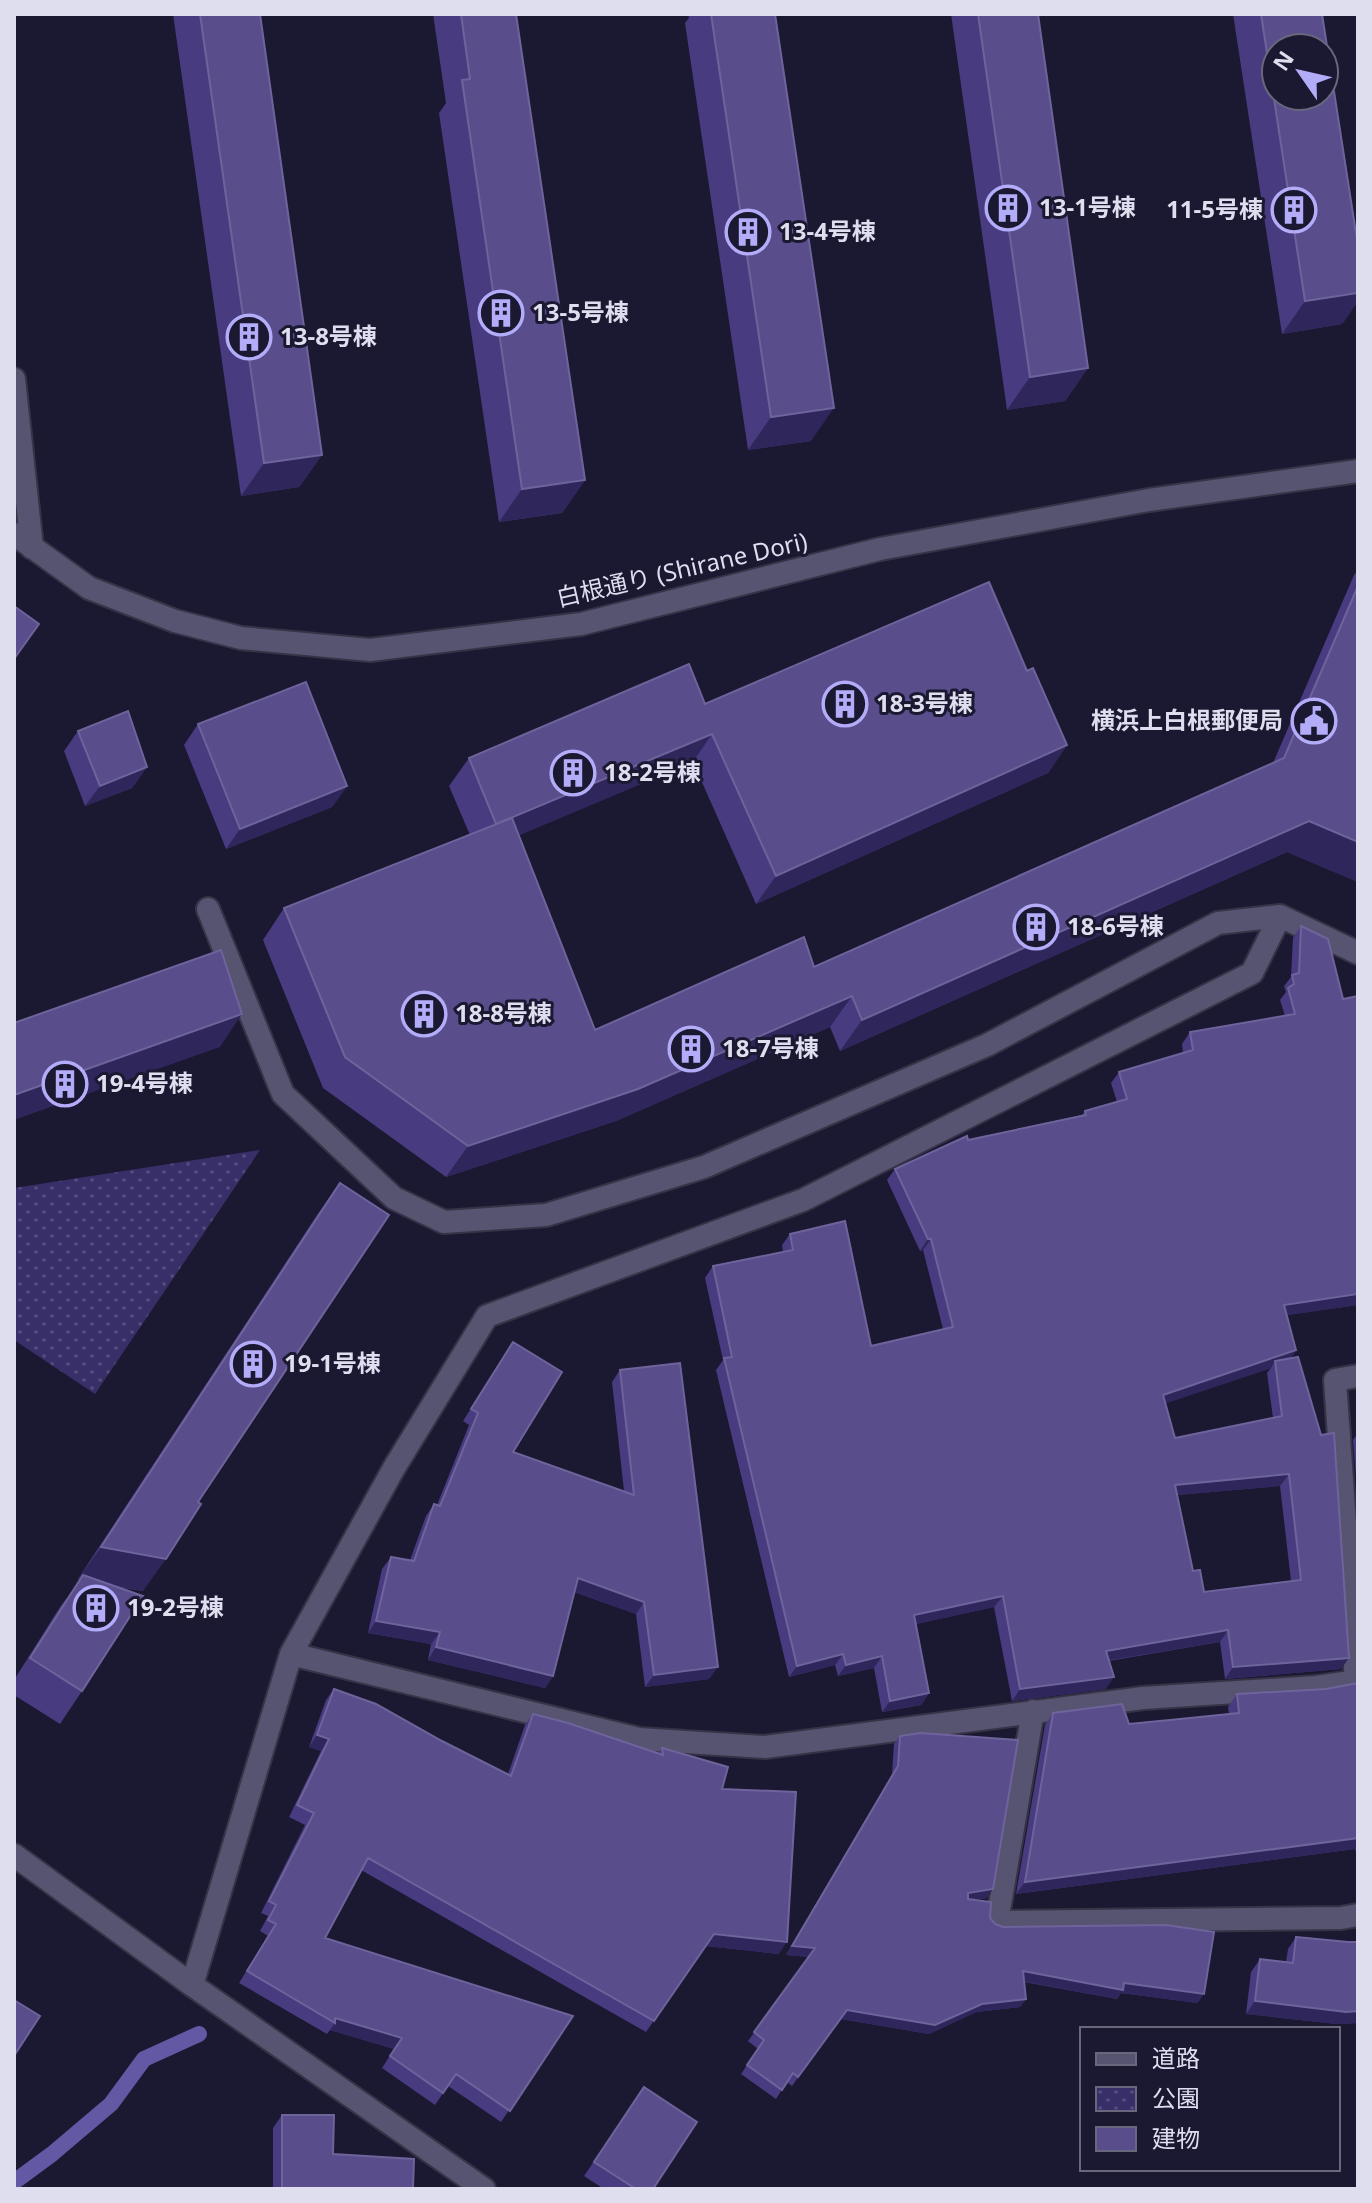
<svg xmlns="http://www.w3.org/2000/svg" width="1372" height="2203" font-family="'Noto Sans','Noto Sans JP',sans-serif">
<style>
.park{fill:url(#park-dots)}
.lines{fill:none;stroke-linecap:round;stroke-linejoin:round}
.stream{stroke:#6358a4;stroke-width:16}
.minor-casing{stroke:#373347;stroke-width:26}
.tertiary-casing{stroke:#373347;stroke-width:26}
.minor{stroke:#565470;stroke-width:22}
.tertiary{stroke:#565470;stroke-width:22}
.wall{fill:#483b7f;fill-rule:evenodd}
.shaded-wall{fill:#2f265b}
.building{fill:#594d8b;stroke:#6e649b;stroke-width:2;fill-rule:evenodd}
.labels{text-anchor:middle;stroke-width:6;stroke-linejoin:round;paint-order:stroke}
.poi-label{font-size:24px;font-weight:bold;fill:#dfdeef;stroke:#1b1831;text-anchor:start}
.street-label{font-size:24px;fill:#dfdeef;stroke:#1b1831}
</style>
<defs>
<pattern id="park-dots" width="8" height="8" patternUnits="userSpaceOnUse" patternTransform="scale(2)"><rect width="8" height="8" fill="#382f68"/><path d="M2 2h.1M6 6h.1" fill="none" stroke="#544d7e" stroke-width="1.8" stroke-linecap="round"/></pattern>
</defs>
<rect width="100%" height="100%" fill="#1b1831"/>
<!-- park -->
<path class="park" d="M 260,1150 L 95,1394 L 14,1340 L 14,1188 Z"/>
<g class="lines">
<!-- stream -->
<path class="stream" d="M 14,2182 L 52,2154 L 111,2104 L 144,2059 L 199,2034"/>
<!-- minor casing -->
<g class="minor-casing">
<path id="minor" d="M 208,909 L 283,1094 L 394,1198 L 444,1222 L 546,1215 L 704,1167 L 987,1045 L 1218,923 L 1280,916 L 1358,953
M 291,1654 L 639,1739 L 765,1747 L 1143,1698 L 1316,1687 L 1358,1681
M 1356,1681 L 1335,1380 L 1358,1376
M 1033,1711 L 997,1922 L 1341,1918 L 1358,1915
M 14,1855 L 192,1985 L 291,1654 L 394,1468 L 487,1316 L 803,1200 L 1252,973 L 1280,916
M 192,1985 L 484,2189"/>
</g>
<!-- tertiary casing -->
<g class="tertiary-casing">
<path id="tertiary" d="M 14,379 L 32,548
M 14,534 L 89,588 L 175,621 L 241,638 L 370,650 L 581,624 L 880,549 L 1149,500 L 1358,471"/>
</g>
<!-- minor -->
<use href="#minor" class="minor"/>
<!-- tertiary -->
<use href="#tertiary" class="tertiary"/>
</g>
<!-- wall -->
<path class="wall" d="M 173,14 L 260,14 L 322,455 L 299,487 L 241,496 Z
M 433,14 L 516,14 L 585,480 L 562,513 L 499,522 L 439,113 L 446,103 Z
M 688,14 L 775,14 L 811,441 L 748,450 L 685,23 L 689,18 Z
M 951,14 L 1038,14 L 1088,368 L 1065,401 L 1007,410 Z
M 1233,14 L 1322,14 L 1358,246 L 1358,301 L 1342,324 L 1282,334 Z
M 1358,570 L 1358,882 L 1287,852 L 840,1051 L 830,1027 L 616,1121 L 446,1177 L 323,1088 L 263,940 L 284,908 L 470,835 L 449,786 L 469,758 L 705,704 L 1027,671 L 1067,745 L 1048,773 L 756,904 L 693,762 L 519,835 L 595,1030 L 814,967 L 1273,763 L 1354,575 Z
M 198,724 L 347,786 L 332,807 L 226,849 L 184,745 Z
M 78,731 L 147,767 L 132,788 L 85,806 L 64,751 Z
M 1301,926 L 1343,999 L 1358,996 L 1358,1305 L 1286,1315 L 1296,1350 L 1291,1358 L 1341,1669 L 1225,1679 L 1220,1642 L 1109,1661 L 1106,1689 L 1012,1701 L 994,1607 L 916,1624 L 929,1693 L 921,1705 L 882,1712 L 874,1668 L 838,1676 L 835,1665 L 789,1677 L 716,1370 L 723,1360 L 705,1278 L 713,1266 L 783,1252 L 782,1245 L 790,1234 L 871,1346 L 943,1329 L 923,1250 L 920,1251 L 887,1180 L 895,1169 L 968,1140 L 1082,1115 L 1085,1111 L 1117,1102 L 1111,1083 L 1119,1072 L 1183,1053 L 1182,1044 L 1190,1032 L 1285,1016 L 1280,1000 L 1286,992 L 1284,986 L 1291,977 L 1293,938 ZM 1271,1368 L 1267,1373 L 1273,1418 L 1175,1438 L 1166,1403 ZM 1280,1486 L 1291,1581 L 1204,1592 L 1193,1571 L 1177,1495 Z
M 340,1183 L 198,1502 L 143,1591 L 117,1587 L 82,1691 L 60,1724 L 14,1695 L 14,1680 L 60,1607 L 80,1580 L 78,1579 L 317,1215 Z
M 513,1342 L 513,1452 L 624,1491 L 612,1382 L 620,1370 L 709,1679 L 645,1687 L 636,1614 L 574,1592 L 553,1676 L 545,1688 L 428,1660 L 431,1644 L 368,1633 L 382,1569 L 391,1557 L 410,1560 L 426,1516 L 434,1504 L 437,1505 L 469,1425 L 463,1421 Z
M 1358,1433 L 1358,1501 L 1353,1440 Z
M 1358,1683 L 1358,1855 L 1355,1849 L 1016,1894 L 1045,1725 L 1053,1713 L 1129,1724 L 1229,1714 L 1228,1707 L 1237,1694 L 1326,1689 Z
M 334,1689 L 508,1774 L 525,1725 L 533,1714 L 659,1753 L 662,1748 L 722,1789 L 779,1954 L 706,1946 L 646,2032 L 361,1870 L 325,1938 L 573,2016 L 501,2122 L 448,2086 L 435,2105 L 382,2068 L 394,2049 L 330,2030 L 327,2034 L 239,1983 L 268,1936 L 260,1931 L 268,1916 L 261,1913 L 305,1825 L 289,1817 L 321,1751 L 309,1747 L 326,1700 Z
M 900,1736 L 987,1898 L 973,1900 L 995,1924 L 1198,2003 L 1121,1993 L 1117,1999 L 1024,1982 L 1026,1999 L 1020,2007 L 976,2012 L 929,2034 L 841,2019 L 792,2086 L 787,2082 L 776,2099 L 741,2074 L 758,2049 L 748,2041 L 809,1957 L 786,1955 L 892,1774 L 894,1744 Z
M 1296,1937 L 1348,1942 L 1358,1942 L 1358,2023 L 1337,2024 L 1246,2014 L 1251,1972 L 1260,1959 L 1286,1962 L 1288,1949 Z
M 644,2087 L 653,2189 L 604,2189 L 584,2176 Z
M 282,2115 L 333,2154 L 413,2189 L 273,2189 L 273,2128 Z"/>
<!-- shaded-wall -->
<path class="shaded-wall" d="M 1358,293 L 1358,301 L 1342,324 L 1282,334 L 1305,301 Z
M 1088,368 L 1065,401 L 1007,410 L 1030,377 Z
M 834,408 L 811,441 L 748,450 L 771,417 Z
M 322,455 L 299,487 L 241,496 L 264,463 Z
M 585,480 L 562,513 L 499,522 L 522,489 Z
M 712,734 L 693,762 L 477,853 L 497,825 Z
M 1067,745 L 1048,773 L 756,904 L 776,876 Z
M 147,767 L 132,788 L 85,806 L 100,786 Z
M 347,786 L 332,807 L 226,849 L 240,829 Z
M 1309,821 L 1358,842 L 1358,882 L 1287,852 L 840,1051 L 862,1020 Z
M 852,996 L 830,1027 L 616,1121 L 446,1177 L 468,1146 Z
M 242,1014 L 220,1047 L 14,1120 L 14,1095 Z
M 928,1239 L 931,1239 L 923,1250 L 920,1251 Z
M 1358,1294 L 1358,1305 L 1276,1317 L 1284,1305 Z
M 1296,1350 L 1288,1362 L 1275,1361 L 1271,1368 L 1155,1407 L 1163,1395 Z
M 1289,1474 L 1280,1486 L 1167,1496 L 1175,1485 Z
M 101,1547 L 166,1559 L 143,1591 L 78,1579 Z
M 578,1578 L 644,1602 L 636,1614 L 569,1590 Z
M 1003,1596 L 994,1607 L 906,1626 L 914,1615 Z
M 376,1621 L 440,1632 L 431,1644 L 368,1633 Z
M 1228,1630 L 1220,1642 L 1098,1662 L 1106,1651 Z
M 436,1647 L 553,1676 L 545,1688 L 428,1660 Z
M 843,1654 L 835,1665 L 789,1677 L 797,1666 Z
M 882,1656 L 874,1668 L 838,1676 L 846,1665 Z
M 1349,1658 L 1341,1669 L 1225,1679 L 1233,1667 Z
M 718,1667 L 709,1679 L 645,1687 L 654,1675 Z
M 1114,1677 L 1106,1689 L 1012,1701 L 1020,1689 Z
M 929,1693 L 921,1705 L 882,1712 L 890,1701 Z
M 317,1735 L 329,1739 L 321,1751 L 309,1747 Z
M 1358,1838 L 1358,1846 L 1355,1849 L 1016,1894 L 1025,1882 Z
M 993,1889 L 987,1898 L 962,1901 L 968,1893 Z
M 714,1934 L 787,1942 L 779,1954 L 706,1946 Z
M 792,1946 L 815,1948 L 809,1957 L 786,1955 Z
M 1023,1971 L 1124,1983 L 1204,1994 L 1198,2003 L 1121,1993 L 1117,1999 L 1016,1980 Z
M 1026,1999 L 1020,2007 L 976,2012 L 929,2034 L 841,2019 L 792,2086 L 847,2010 L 982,2004 Z
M 1255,2001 L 1358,2011 L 1358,2023 L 1337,2024 L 1246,2014 Z
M 335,2018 L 402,2038 L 394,2049 L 330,2030 L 335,2023 Z"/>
<!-- building -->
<path class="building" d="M 200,14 L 260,14 L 322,455 L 264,463 Z
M 461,14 L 516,14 L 585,480 L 522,489 L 462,80 L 470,79 Z
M 711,14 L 775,14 L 834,408 L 771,417 Z
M 978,14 L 1038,14 L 1088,368 L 1030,377 Z
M 1261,14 L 1322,14 L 1358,246 L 1358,293 L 1305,301 ZM 1276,48 L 1324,48 L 1324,96 L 1276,96 Z
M 989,582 L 1027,671 L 1033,668 L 1067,745 L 776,876 L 712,734 L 496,824 L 469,758 L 689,664 L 705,704 Z
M 1358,586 L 1358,842 L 1309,821 L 862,1020 L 852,996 L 638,1089 L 468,1146 L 345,1057 L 284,908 L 512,818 L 595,1030 L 804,937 L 814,967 L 1284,758 Z
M 14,606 L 39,624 L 14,659 Z
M 306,682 L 347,786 L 240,829 L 198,724 Z
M 128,711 L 147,767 L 100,786 L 78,731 Z
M 1301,926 L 1328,939 L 1343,999 L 1358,996 L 1358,1294 L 1284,1305 L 1296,1350 L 1163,1395 L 1175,1438 L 1282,1416 L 1275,1361 L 1298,1357 L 1321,1435 L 1334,1433 L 1349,1658 L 1233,1667 L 1228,1630 L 1106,1651 L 1114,1677 L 1020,1689 L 1003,1596 L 914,1615 L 929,1693 L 890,1701 L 882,1656 L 846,1665 L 843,1654 L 797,1666 L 724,1358 L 732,1357 L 713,1266 L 793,1250 L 790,1234 L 845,1221 L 871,1346 L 953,1327 L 931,1239 L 928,1239 L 895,1169 L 967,1136 L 968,1140 L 1086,1115 L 1085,1111 L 1127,1099 L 1119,1072 L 1193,1050 L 1190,1032 L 1295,1014 L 1288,988 L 1294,984 L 1292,975 L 1299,973 ZM 1289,1474 L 1301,1580 L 1204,1592 L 1200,1570 L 1193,1571 L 1175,1485 Z
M 221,950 L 242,1014 L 14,1095 L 14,1023 Z
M 340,1183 L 389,1215 L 198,1502 L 201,1504 L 166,1559 L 101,1547 Z
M 513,1342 L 562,1372 L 513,1452 L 634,1495 L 620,1370 L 680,1363 L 718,1667 L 654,1675 L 644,1602 L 578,1578 L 553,1676 L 436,1647 L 440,1632 L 376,1621 L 391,1557 L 414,1561 L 434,1504 L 440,1506 L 478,1413 L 471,1409 Z
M 83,1575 L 143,1596 L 82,1691 L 30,1658 Z
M 1358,1683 L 1358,1838 L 1025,1882 L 1053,1713 L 1122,1704 L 1129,1724 L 1180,1719 L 1239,1713 L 1237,1694 L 1326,1689 Z
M 334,1689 L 376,1704 L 442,1741 L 511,1776 L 533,1714 L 568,1723 L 663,1755 L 662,1748 L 728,1767 L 722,1789 L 796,1792 L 787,1942 L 714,1934 L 654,2021 L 368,1858 L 325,1938 L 573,2016 L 510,2111 L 456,2074 L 443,2093 L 390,2056 L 402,2038 L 335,2018 L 335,2023 L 247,1971 L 276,1924 L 268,1920 L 276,1905 L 269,1901 L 314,1813 L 297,1805 L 329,1739 L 317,1735 Z
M 920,1733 L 1018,1740 L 993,1889 L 968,1893 L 968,1899 L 991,1902 L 990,1918 L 995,1924 L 1003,1927 L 1166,1925 L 1214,1932 L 1204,1994 L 1124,1983 L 1123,1990 L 1023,1971 L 1026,1999 L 982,2004 L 935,2025 L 847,2010 L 798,2077 L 793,2073 L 782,2090 L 747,2065 L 764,2040 L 754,2032 L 815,1948 L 792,1946 L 898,1766 L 900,1736 Z
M 1296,1937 L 1348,1942 L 1358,1942 L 1358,2011 L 1346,2012 L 1255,2001 L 1260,1959 L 1293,1963 Z
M 14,2000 L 40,2016 L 14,2056 Z
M 644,2087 L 697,2122 L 653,2189 L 636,2189 L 594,2162 Z
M 282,2115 L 334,2115 L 333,2154 L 414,2159 L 413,2189 L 282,2189 Z"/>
<!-- icons -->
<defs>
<g id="building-ring" transform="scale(2.3)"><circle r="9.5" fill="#1b1831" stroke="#b3acf9" stroke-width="1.5"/><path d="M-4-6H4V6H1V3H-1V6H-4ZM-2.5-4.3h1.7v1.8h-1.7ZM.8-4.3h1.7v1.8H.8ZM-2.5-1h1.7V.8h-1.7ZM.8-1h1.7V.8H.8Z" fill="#b3acf9"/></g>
<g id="civic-ring" transform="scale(2.3)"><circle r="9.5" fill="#1b1831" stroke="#b3acf9" stroke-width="1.5"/><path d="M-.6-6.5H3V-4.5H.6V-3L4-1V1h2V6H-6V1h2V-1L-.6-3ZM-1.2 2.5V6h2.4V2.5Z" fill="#b3acf9"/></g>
</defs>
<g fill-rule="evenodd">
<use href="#building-ring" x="1008" y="208"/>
<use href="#building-ring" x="1294" y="210"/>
<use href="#building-ring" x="748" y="232"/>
<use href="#building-ring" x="501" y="313"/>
<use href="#building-ring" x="249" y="337"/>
<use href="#building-ring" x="845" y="704"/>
<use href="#civic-ring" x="1314" y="721"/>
<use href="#building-ring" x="573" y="773"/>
<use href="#building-ring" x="1036" y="927"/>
<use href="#building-ring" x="424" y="1014"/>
<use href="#building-ring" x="691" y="1049"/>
<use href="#building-ring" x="65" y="1084"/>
<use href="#building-ring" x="253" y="1364"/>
<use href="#building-ring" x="96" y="1608"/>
</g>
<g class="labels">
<!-- poi labels -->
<g class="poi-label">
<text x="1039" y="216">13-1号棟</text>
<text x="1263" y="218" text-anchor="end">11-5号棟</text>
<text x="779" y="240">13-4号棟</text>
<text x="532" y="321">13-5号棟</text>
<text x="280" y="345">13-8号棟</text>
<text x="876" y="712">18-3号棟</text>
<text x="1283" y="729" text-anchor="end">横浜上白根郵便局</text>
<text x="604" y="781">18-2号棟</text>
<text x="1067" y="935">18-6号棟</text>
<text x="455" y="1022">18-8号棟</text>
<text x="722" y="1057">18-7号棟</text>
<text x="96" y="1092">19-4号棟</text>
<text x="284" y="1372">19-1号棟</text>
<text x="127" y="1616">19-2号棟</text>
</g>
<!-- street labels -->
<g class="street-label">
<text transform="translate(682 570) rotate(-13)" y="8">白根通り (Shirane Dori)</text>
</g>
</g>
<!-- border -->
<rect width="1372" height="2203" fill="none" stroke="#dfdeef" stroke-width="32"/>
<!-- legend -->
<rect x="1080" y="2027" width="260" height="144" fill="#1b1831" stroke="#69677d" stroke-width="2"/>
<rect x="1096" y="2053" width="40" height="12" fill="#565470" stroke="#69677d" stroke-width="2"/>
<text x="1152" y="2067" font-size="24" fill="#dfdeef">道路</text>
<rect x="1096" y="2087" width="40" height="24" fill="url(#park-dots)" stroke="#69677d" stroke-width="2"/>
<text x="1152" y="2107" font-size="24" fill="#dfdeef">公園</text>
<rect x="1096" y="2127" width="40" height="24" fill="#594d8b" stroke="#69677d" stroke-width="2"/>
<text x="1152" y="2147" font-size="24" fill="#dfdeef">建物</text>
<!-- north arrow -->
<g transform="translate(1300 72) rotate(304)"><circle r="38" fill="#1b1831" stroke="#69677d" stroke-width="2"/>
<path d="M0-6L14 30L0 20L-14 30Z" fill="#b3acf9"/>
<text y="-12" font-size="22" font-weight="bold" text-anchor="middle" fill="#dfdeef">N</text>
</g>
</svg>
